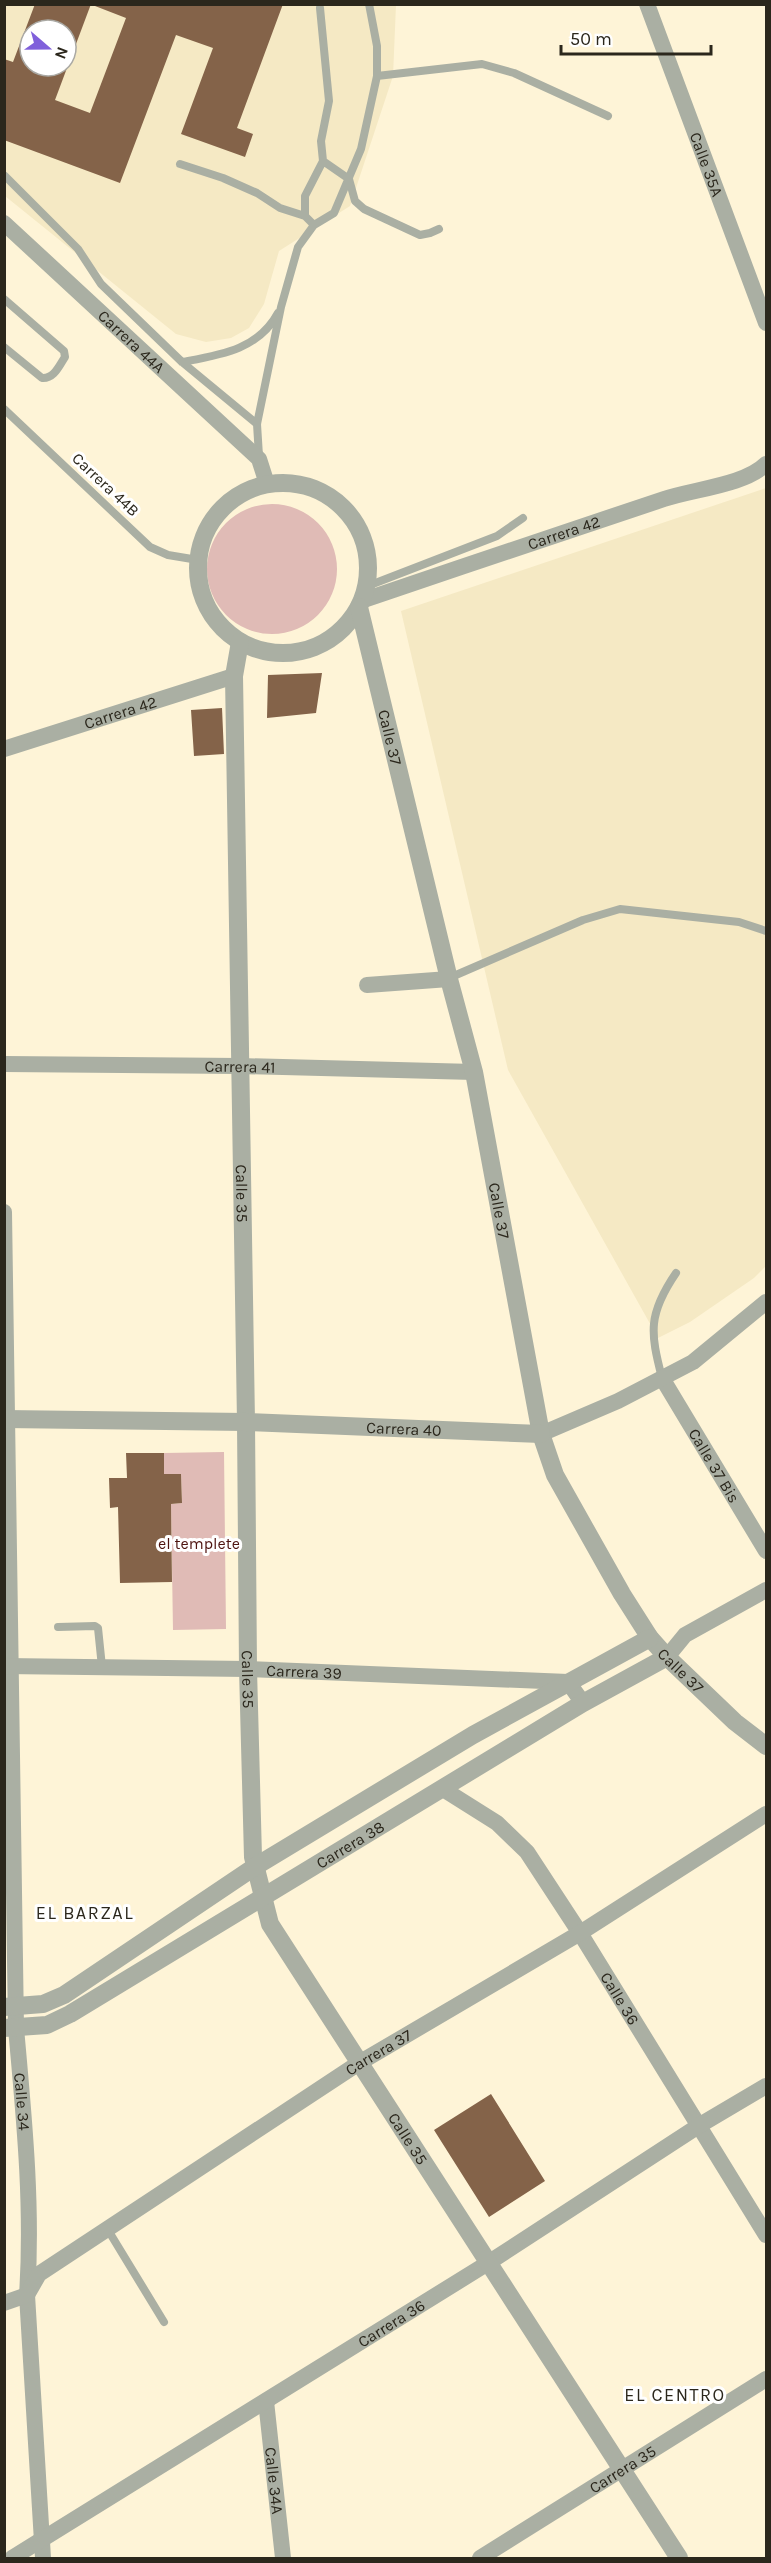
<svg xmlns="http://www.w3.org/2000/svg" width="771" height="2563" font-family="Karla,sans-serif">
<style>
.built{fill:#f5e9c4;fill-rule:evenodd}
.green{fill:#e0bbb6}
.building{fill:#846349;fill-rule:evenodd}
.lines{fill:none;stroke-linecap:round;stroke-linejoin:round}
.service{stroke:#aaafa3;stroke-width:8}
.minor{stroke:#aaafa3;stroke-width:16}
.tertiary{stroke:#aaafa3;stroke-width:18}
.labels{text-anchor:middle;stroke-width:6;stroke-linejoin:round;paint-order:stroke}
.street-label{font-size:16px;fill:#2b271c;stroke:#fff}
.park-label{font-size:16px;fill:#4e1410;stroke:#fff}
.neighbourhood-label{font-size:18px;letter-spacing:1.5px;fill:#2b271c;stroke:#fff}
</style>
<rect width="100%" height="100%" fill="#fef4d7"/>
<!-- built -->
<path class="built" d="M 4,5 L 396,5 L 393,76 L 350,206 L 279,251 L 264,304 L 249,328 L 231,338 L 206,342 L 176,334 L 5,196 ZM 30,30 L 66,30 L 66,66 L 30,66 Z
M 766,488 L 766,1266 L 754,1278 L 690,1322 L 658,1338 L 508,1070 L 401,611 Z"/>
<!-- green -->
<path class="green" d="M207 569a65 65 0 1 1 130 0a65 65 0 1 1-130 0Z
M 224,1452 L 226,1629 L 173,1630 L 171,1504 L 182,1503 L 181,1474 L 164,1474 L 164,1453 Z"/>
<!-- building -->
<path class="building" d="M 35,4 L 91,4 L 55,100 L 90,113 L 126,18 L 95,6 L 95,4 L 283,4 L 237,128 L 253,134 L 245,157 L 181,134 L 213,48 L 176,35 L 120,183 L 4,140 L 4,59 L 13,62 ZM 30,30 L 66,30 L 66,66 L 30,66 Z
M 322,673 L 316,713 L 267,718 L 268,675 Z
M 222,708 L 224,754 L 194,756 L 191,710 Z
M 126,1453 L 164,1453 L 164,1474 L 181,1474 L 182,1503 L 171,1504 L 172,1582 L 120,1583 L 118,1507 L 110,1508 L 109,1478 L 127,1478 Z
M 491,2094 L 545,2181 L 489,2217 L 434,2130 Z"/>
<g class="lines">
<!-- service -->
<path class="service" d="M 377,76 L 482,64 L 514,73 L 608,116
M 323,161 L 349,179 L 355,201 L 364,209 L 420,235 L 430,233 L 439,229
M 180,164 L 223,178 L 257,193 L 280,208 L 305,216
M 5,176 L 78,249 L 101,284 L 182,362 L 257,424
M 314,225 L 305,216 L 305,196 L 323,161 L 321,141 L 329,101 L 320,8
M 4,299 L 64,351 L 65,357 C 59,366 54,379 42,378 L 4,347
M 182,362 C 220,355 258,350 278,313
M 4,409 L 150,547 L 168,555 L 198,560
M 259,456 L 257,424 L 281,307 L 298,247 L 314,225 L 334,213 L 361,149 L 377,76 L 377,46 L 369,4
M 365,587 L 497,536 L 523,518
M 449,978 L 583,920 L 620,909 L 739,922 L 766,931
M 662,1378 C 650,1332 648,1314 676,1273
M 58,1627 L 95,1626 L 98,1628 L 102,1667
M 108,2230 L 164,2322"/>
<!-- minor -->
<g class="minor">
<path id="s1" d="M 647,4 L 766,323"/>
<path id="s2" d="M 4,223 L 259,459 L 267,484"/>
<path id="s3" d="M 361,601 C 462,567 563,532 664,499 C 694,489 745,485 766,464"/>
<path id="s4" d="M 4,749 L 234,676"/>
<path d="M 367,985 L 449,979"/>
<path id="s5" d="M 4,1064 L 240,1066 L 474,1072"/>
<path id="s6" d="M 4,1212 L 16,2028 C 24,2117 33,2206 27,2295 L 43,2558"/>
<path id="s7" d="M 662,1378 L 766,1551"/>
<path d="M 541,1434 L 618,1401 L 693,1362 L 766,1302"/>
<path d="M 667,1657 L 685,1635 L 766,1590"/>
<path id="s8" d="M 4,1666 L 248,1669 L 568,1682 L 583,1703"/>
<path id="s9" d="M 443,1789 L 497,1823 L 527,1852 L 580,1933 L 766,2235"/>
<path id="s10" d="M 4,2303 L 27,2295 L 39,2274 L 359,2063 L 580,1933 L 766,1814"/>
<path id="s11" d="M 266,2401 L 283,2558"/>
<path id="s12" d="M 12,2558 L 488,2263 L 700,2125 L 766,2086"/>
<path id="s13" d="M 480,2558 L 766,2379"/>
</g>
<!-- tertiary -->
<g class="tertiary">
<circle cx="283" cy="568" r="85"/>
<path id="s14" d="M 359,607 L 449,979 L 474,1072 L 541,1434 L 555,1475 L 622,1594 L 650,1638 L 667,1657 L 735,1722 L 766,1746"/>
<path id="s15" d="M 240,642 L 234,676 L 246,1422 L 248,1669 L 253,1857 L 270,1924 L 679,2558"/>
<path id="s16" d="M 4,1419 L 246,1422 L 541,1434"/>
<path d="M 4,2007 L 43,2004 L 64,1995 L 256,1866 L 473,1735 L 650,1638"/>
<path id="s17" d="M 4,2028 L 47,2025 L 70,2014 L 583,1703 L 667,1657"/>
</g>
</g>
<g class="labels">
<!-- street labels -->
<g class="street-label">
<text dy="6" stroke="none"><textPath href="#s1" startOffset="171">Calle 35A</textPath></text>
<text dy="6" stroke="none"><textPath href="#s2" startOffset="174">Carrera 44A</textPath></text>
<text transform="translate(106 484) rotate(43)" y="6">Carrera 44B</text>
<text dy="6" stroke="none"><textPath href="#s3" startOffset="214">Carrera 42</textPath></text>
<text dy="6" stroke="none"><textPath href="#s4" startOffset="122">Carrera 42</textPath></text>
<text dy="6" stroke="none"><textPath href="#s14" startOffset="134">Calle 37</textPath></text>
<text dy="6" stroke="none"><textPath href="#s5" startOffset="236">Carrera 41</textPath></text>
<text dy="6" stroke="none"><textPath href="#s15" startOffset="552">Calle 35</textPath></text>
<text dy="6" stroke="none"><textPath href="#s14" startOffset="620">Calle 37</textPath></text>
<text dy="6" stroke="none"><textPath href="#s16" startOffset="400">Carrera 40</textPath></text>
<text dy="6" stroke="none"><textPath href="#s7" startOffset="102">Calle 37 Bis</textPath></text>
<text dy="6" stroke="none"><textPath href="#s14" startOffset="1124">Calle 37</textPath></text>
<text dy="6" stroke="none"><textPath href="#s8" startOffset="300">Carrera 39</textPath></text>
<text dy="6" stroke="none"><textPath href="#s15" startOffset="1038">Calle 35</textPath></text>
<text dy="6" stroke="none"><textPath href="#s17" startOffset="396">Carrera 38</textPath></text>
<text dy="6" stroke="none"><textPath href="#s9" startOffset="279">Calle 36</textPath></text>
<text dy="6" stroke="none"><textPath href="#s10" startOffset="454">Carrera 37</textPath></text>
<text dy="6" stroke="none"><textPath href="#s6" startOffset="890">Calle 34</textPath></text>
<text dy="6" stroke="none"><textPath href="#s15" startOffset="1540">Calle 35</textPath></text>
<text dy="6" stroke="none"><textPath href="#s12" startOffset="446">Carrera 36</textPath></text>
<text dy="6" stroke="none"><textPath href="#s13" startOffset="168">Carrera 35</textPath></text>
<text dy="6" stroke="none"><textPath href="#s11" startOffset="80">Calle 34A</textPath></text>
</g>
<!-- park labels -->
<g class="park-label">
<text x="199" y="1549">el templete</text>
</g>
<!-- neighbourhood labels -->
<g class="neighbourhood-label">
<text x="85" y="1919">EL BARZAL</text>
<text x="675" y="2401">EL CENTRO</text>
</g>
</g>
<!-- border -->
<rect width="771" height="2563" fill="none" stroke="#2b271c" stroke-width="12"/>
<!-- north arrow -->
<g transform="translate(48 48) rotate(110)"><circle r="28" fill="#ffffff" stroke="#aaa9a4" stroke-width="1.5"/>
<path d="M0-4.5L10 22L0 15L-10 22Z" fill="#8060db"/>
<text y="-9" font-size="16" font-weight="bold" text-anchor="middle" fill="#2b271c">N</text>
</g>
<!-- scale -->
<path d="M561 45v9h150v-9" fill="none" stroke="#2b271c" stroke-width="3"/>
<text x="570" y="45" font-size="18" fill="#2b271c" stroke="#ffffff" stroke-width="4.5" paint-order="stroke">50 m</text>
</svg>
